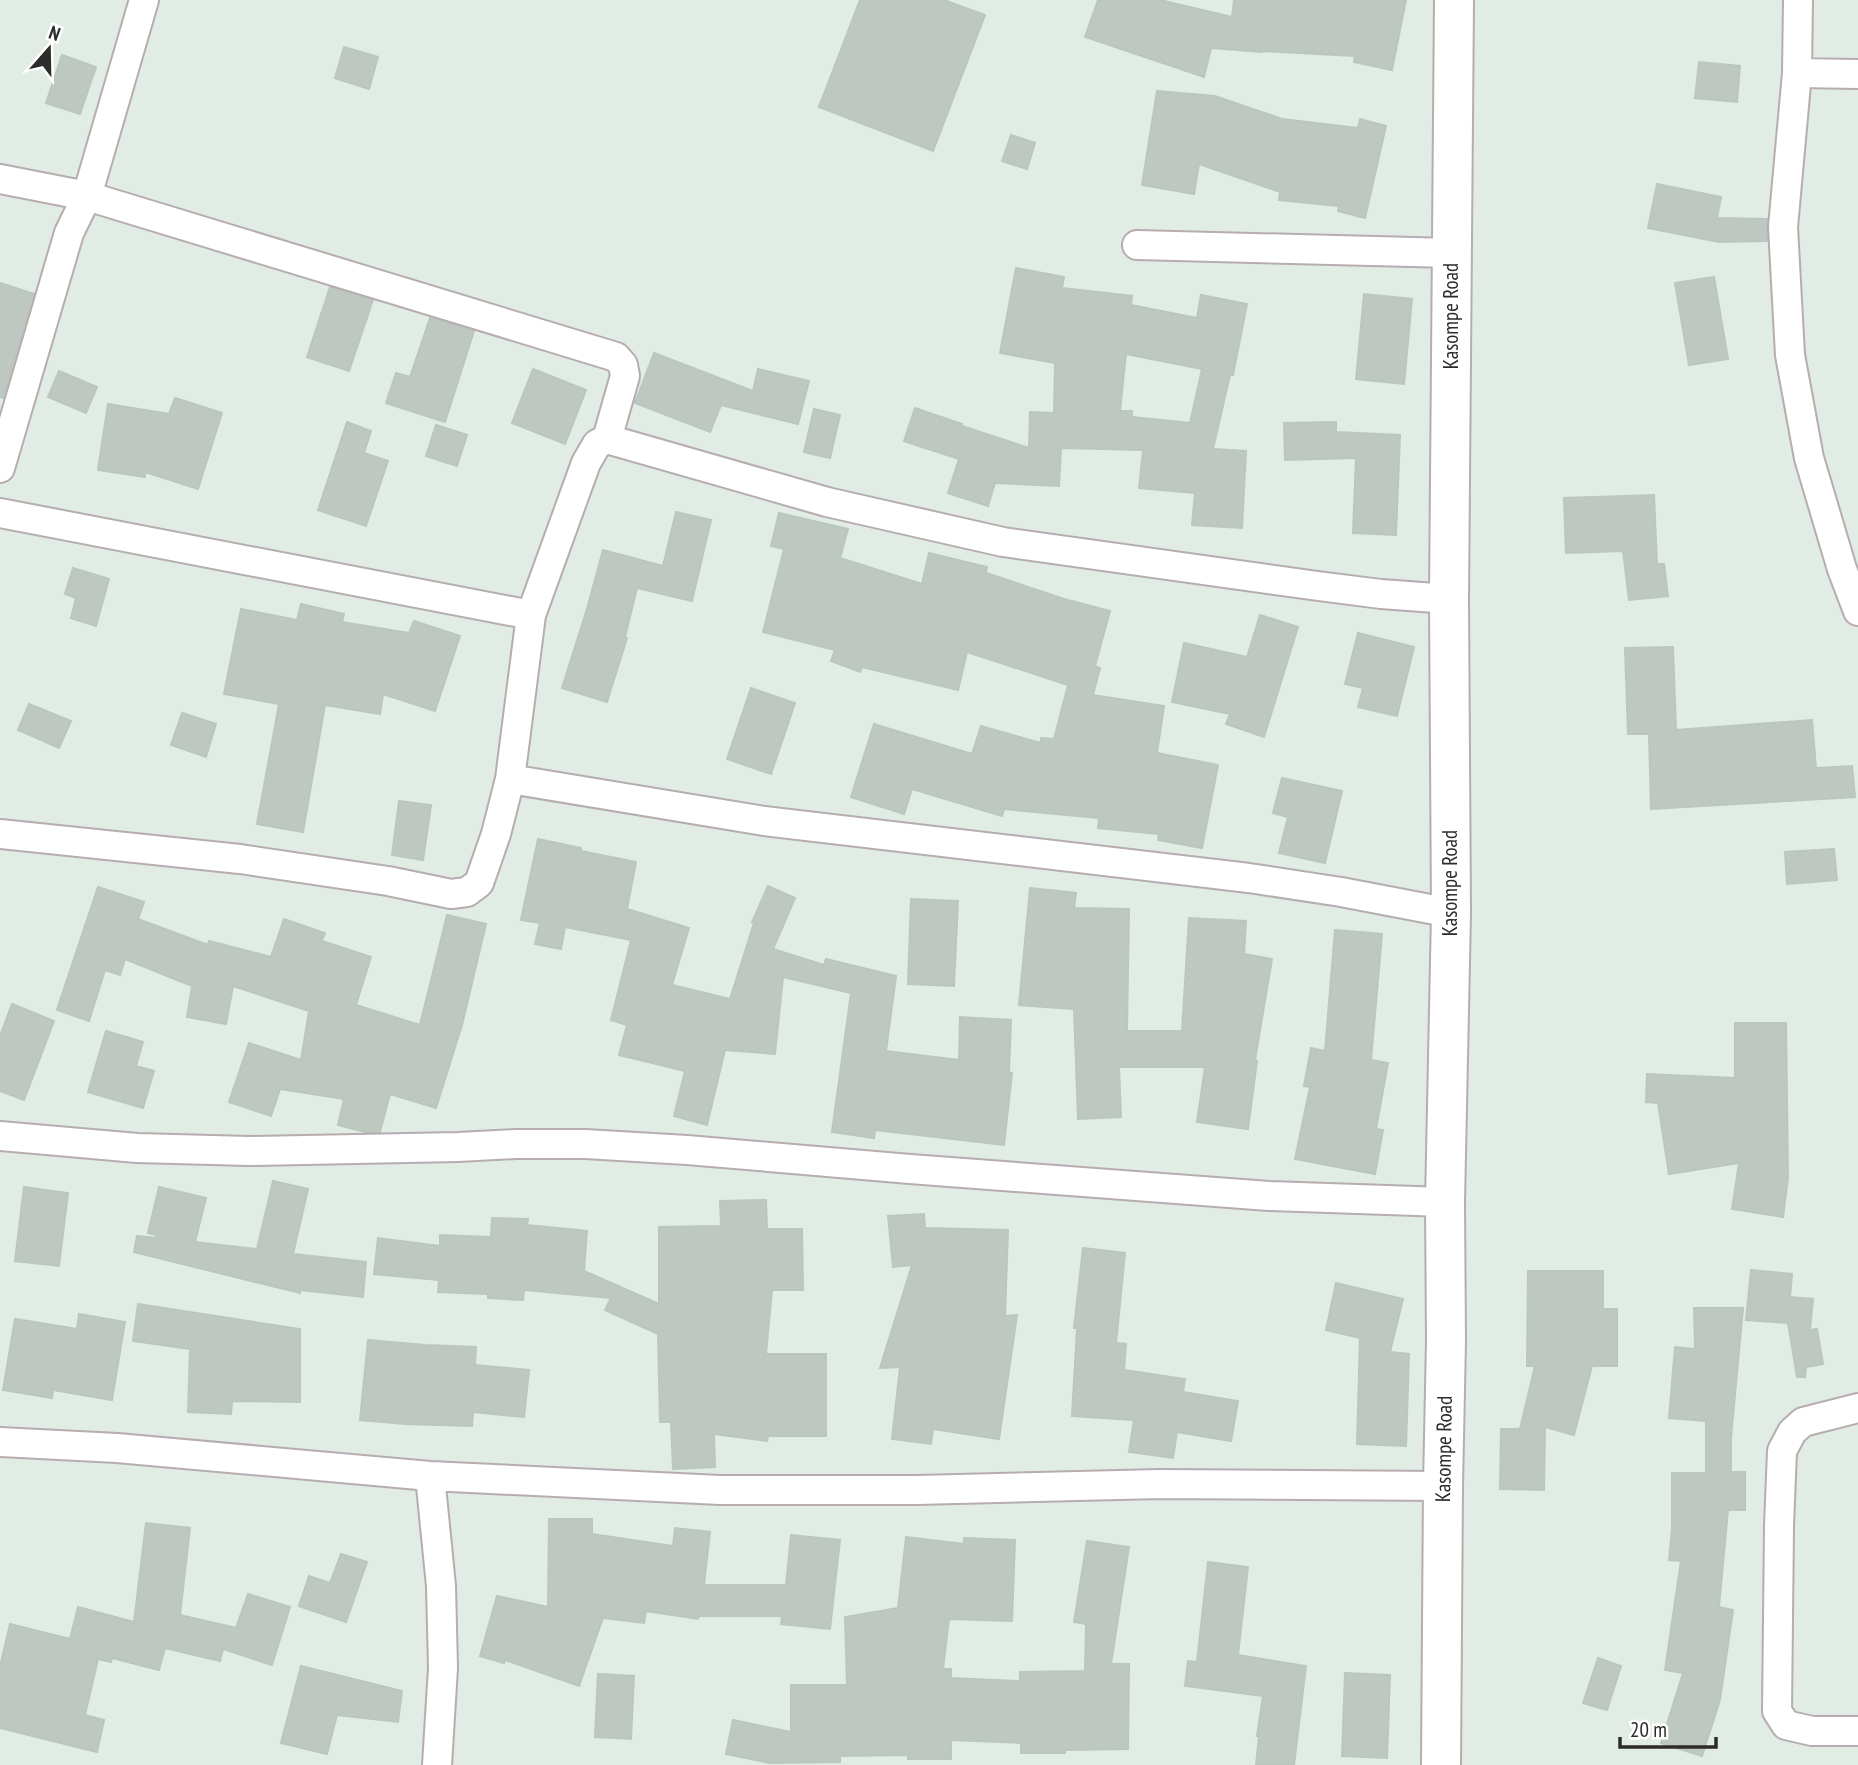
<svg xmlns="http://www.w3.org/2000/svg" width="1858" height="1765" font-family="'PT Sans Narrow',sans-serif">
<style>
.building{fill:#bfc7c1;stroke:#b9c7bf;stroke-width:2;fill-rule:evenodd}
.lines{fill:none;stroke-linecap:round;stroke-linejoin:round}
.street-casing{stroke:#b6acb1;stroke-width:32}
.secondary-casing{stroke:#b6acb1;stroke-width:42}
.street{stroke:#fff;stroke-width:28}
.secondary{stroke:#fff;stroke-width:38}
.labels{text-anchor:middle;stroke-width:5;stroke-linejoin:round;paint-order:stroke}
.street-label{font-size:21px;fill:#2c2c2c;stroke:#fff}
</style>
<rect width="100%" height="100%" fill="#e0ece4"/>
<!-- building -->
<path class="building" d="M 860,0 L 944,0 L 985,15 L 933,151 L 819,107 Z
M 1098,0 L 1160,0 L 1232,17 L 1234,0 L 1406,0 L 1392,70 L 1354,62 L 1355,56 L 1262,51 L 1262,52 L 1211,48 L 1204,77 L 1085,37 Z
M 344,47 L 378,57 L 369,89 L 335,78 Z
M 62,55 L 96,67 L 80,114 L 46,103 Z
M 1699,62 L 1740,66 L 1737,102 L 1695,98 Z
M 1157,91 L 1215,96 L 1282,119 L 1358,128 L 1360,119 L 1386,126 L 1365,218 L 1338,211 L 1339,206 L 1279,200 L 1280,192 L 1199,164 L 1194,194 L 1142,185 Z
M 1011,135 L 1035,143 L 1027,169 L 1002,161 Z
M 1657,184 L 1721,197 L 1717,218 L 1767,219 L 1767,241 L 1719,242 L 1648,228 Z
M 1016,268 L 1064,277 L 1062,288 L 1132,296 L 1131,305 L 1197,318 L 1201,295 L 1247,304 L 1233,375 L 1230,375 L 1213,449 L 1246,451 L 1242,528 L 1192,525 L 1195,493 L 1139,488 L 1143,450 L 1061,448 L 1059,486 L 995,483 L 988,506 L 948,493 L 959,459 L 904,441 L 915,408 L 962,424 L 962,426 L 1029,448 L 1030,412 L 1054,413 L 1055,363 L 1000,353 ZM 1126,354 L 1202,369 L 1190,423 L 1132,417 L 1132,411 L 1120,411 Z
M 1714,277 L 1728,359 L 1689,365 L 1675,283 Z
M 0,283 L 34,294 L 3,398 L 0,397 Z
M 330,287 L 373,300 L 349,371 L 307,357 Z
M 1364,294 L 1412,299 L 1404,384 L 1356,379 Z
M 430,318 L 474,331 L 445,422 L 386,403 L 396,373 L 410,377 Z
M 654,353 L 753,391 L 758,369 L 809,381 L 798,424 L 721,405 L 710,432 L 635,403 Z
M 533,369 L 586,390 L 565,444 L 512,423 Z
M 59,371 L 97,387 L 86,413 L 48,397 Z
M 175,398 L 222,413 L 198,489 L 145,472 L 145,477 L 98,470 L 108,404 L 169,414 Z
M 814,409 L 840,415 L 830,458 L 804,452 Z
M 347,422 L 371,431 L 364,453 L 388,461 L 366,526 L 318,510 Z
M 1336,422 L 1336,432 L 1400,435 L 1396,535 L 1353,533 L 1356,458 L 1285,460 L 1284,423 Z
M 436,425 L 467,435 L 457,466 L 426,456 Z
M 1654,495 L 1657,564 L 1664,564 L 1668,596 L 1629,600 L 1623,551 L 1566,553 L 1564,498 Z
M 676,512 L 711,520 L 692,601 L 637,588 L 625,637 L 627,638 L 607,702 L 562,688 L 587,609 L 603,550 L 663,566 Z
M 779,513 L 848,529 L 840,558 L 922,584 L 929,553 L 987,567 L 986,573 L 1064,599 L 1110,611 L 1095,666 L 1100,668 L 1093,695 L 1164,706 L 1157,753 L 1218,765 L 1202,848 L 1158,840 L 1159,834 L 1098,828 L 1099,818 L 1004,809 L 1002,816 L 912,789 L 904,814 L 851,797 L 874,724 L 972,754 L 981,726 L 1041,743 L 1041,738 L 1054,739 L 1068,685 L 967,652 L 958,690 L 862,667 L 860,672 L 831,661 L 835,650 L 763,632 L 784,549 L 771,546 Z
M 73,568 L 109,579 L 96,626 L 71,618 L 76,598 L 65,594 Z
M 301,604 L 344,614 L 342,622 L 409,633 L 414,621 L 460,636 L 435,711 L 383,694 L 380,714 L 325,705 L 303,832 L 257,824 L 279,704 L 224,694 L 241,609 L 297,620 Z
M 1260,615 L 1298,627 L 1264,737 L 1226,724 L 1230,714 L 1172,702 L 1184,643 L 1247,657 Z
M 1358,633 L 1414,647 L 1397,716 L 1358,707 L 1363,688 L 1345,684 Z
M 1673,647 L 1676,730 L 1812,720 L 1816,768 L 1852,766 L 1855,797 L 1651,809 L 1649,734 L 1628,734 L 1625,648 Z
M 751,688 L 795,703 L 771,774 L 727,759 Z
M 29,704 L 71,721 L 59,748 L 18,730 Z
M 182,713 L 216,724 L 206,757 L 171,745 Z
M 1282,778 L 1342,791 L 1325,863 L 1279,853 L 1288,817 L 1273,813 Z
M 399,801 L 431,805 L 423,860 L 392,855 Z
M 538,839 L 581,848 L 581,851 L 636,862 L 627,909 L 689,928 L 672,985 L 730,999 L 754,923 L 752,922 L 768,886 L 795,898 L 773,949 L 824,965 L 826,959 L 896,976 L 886,1051 L 959,1060 L 960,1017 L 1011,1020 L 1009,1072 L 1012,1073 L 1004,1145 L 875,1130 L 874,1138 L 832,1132 L 851,993 L 783,977 L 775,1054 L 725,1050 L 707,1125 L 674,1116 L 685,1071 L 619,1055 L 627,1025 L 611,1020 L 631,940 L 565,927 L 561,949 L 535,944 L 540,923 L 521,920 Z
M 1834,849 L 1837,880 L 1787,884 L 1785,852 Z
M 98,887 L 144,902 L 138,919 L 208,945 L 209,941 L 271,957 L 284,919 L 325,933 L 322,941 L 371,957 L 356,1005 L 420,1025 L 447,915 L 486,924 L 462,1025 L 436,1108 L 390,1094 L 380,1132 L 365,1132 L 338,1125 L 344,1099 L 280,1089 L 271,1116 L 229,1102 L 249,1043 L 301,1060 L 309,1011 L 233,986 L 226,1024 L 187,1017 L 192,986 L 125,959 L 120,975 L 105,970 L 89,1021 L 57,1010 Z
M 1030,888 L 1076,893 L 1074,908 L 1129,909 L 1127,1031 L 1182,1031 L 1189,918 L 1246,921 L 1244,954 L 1272,959 L 1255,1060 L 1257,1061 L 1248,1129 L 1197,1122 L 1205,1067 L 1119,1067 L 1121,1117 L 1078,1119 L 1074,1009 L 1019,1005 Z
M 911,899 L 958,901 L 954,986 L 908,984 Z
M 1335,930 L 1382,934 L 1371,1060 L 1388,1063 L 1376,1129 L 1383,1130 L 1375,1174 L 1295,1159 L 1310,1087 L 1304,1086 L 1311,1048 L 1325,1051 Z
M 12,1004 L 54,1021 L 24,1100 L 0,1091 L 0,1036 Z
M 1735,1023 L 1786,1023 L 1788,1178 L 1783,1217 L 1732,1209 L 1739,1163 L 1669,1174 L 1658,1103 L 1646,1102 L 1647,1074 L 1735,1078 Z
M 106,1031 L 143,1042 L 136,1066 L 154,1071 L 143,1108 L 88,1092 Z
M 273,1181 L 308,1189 L 293,1254 L 366,1262 L 363,1297 L 300,1290 L 300,1293 L 134,1252 L 137,1236 L 156,1238 L 156,1235 L 148,1233 L 159,1187 L 206,1198 L 195,1242 L 257,1249 Z
M 24,1187 L 68,1193 L 59,1266 L 15,1261 Z
M 766,1200 L 767,1229 L 802,1229 L 803,1290 L 772,1290 L 766,1354 L 826,1354 L 826,1436 L 768,1436 L 767,1441 L 714,1434 L 715,1467 L 673,1469 L 671,1422 L 660,1422 L 658,1334 L 605,1310 L 611,1298 L 524,1290 L 523,1300 L 488,1298 L 488,1294 L 438,1292 L 439,1280 L 374,1274 L 378,1238 L 440,1246 L 440,1235 L 491,1237 L 492,1218 L 528,1219 L 527,1225 L 587,1231 L 584,1271 L 659,1304 L 659,1227 L 721,1226 L 720,1201 Z
M 924,1214 L 925,1228 L 1008,1230 L 1005,1316 L 1017,1315 L 999,1439 L 933,1429 L 931,1444 L 892,1439 L 900,1367 L 880,1368 L 912,1265 L 893,1267 L 888,1216 Z
M 1083,1248 L 1125,1253 L 1116,1343 L 1126,1344 L 1124,1370 L 1185,1379 L 1183,1392 L 1238,1401 L 1231,1441 L 1177,1432 L 1173,1458 L 1129,1452 L 1134,1420 L 1072,1416 L 1077,1328 L 1074,1328 Z
M 1751,1270 L 1792,1274 L 1790,1297 L 1813,1299 L 1810,1330 L 1817,1329 L 1823,1364 L 1806,1367 L 1805,1377 L 1797,1377 L 1788,1323 L 1746,1320 Z
M 1528,1271 L 1603,1271 L 1603,1309 L 1617,1309 L 1617,1366 L 1592,1366 L 1574,1435 L 1545,1427 L 1544,1490 L 1500,1489 L 1501,1429 L 1520,1429 L 1535,1366 L 1527,1366 Z
M 1336,1283 L 1403,1299 L 1390,1352 L 1409,1354 L 1406,1446 L 1357,1444 L 1360,1338 L 1326,1330 Z
M 138,1304 L 300,1329 L 300,1402 L 232,1401 L 231,1414 L 188,1412 L 190,1349 L 133,1341 Z
M 1694,1308 L 1743,1308 L 1731,1438 L 1731,1472 L 1745,1472 L 1745,1510 L 1728,1510 L 1719,1607 L 1733,1610 L 1720,1700 L 1702,1756 L 1661,1743 L 1683,1673 L 1665,1670 L 1681,1561 L 1669,1560 L 1672,1528 L 1672,1473 L 1706,1473 L 1706,1421 L 1669,1418 L 1675,1347 L 1695,1349 Z
M 79,1314 L 125,1322 L 112,1400 L 53,1390 L 52,1398 L 3,1390 L 15,1319 L 77,1329 Z
M 368,1340 L 425,1345 L 476,1347 L 475,1365 L 529,1370 L 524,1417 L 473,1412 L 472,1426 L 405,1424 L 360,1420 Z
M 549,1519 L 592,1519 L 592,1534 L 673,1546 L 675,1528 L 710,1532 L 704,1585 L 786,1585 L 791,1535 L 840,1540 L 830,1629 L 781,1624 L 782,1616 L 699,1616 L 698,1619 L 646,1611 L 644,1623 L 603,1618 L 579,1686 L 505,1660 L 504,1663 L 480,1656 L 497,1596 L 548,1607 Z
M 146,1523 L 190,1528 L 180,1615 L 236,1628 L 248,1594 L 290,1607 L 272,1665 L 223,1649 L 220,1661 L 165,1648 L 159,1670 L 112,1658 L 111,1662 L 98,1659 L 85,1715 L 104,1720 L 97,1752 L 0,1728 L 0,1667 L 10,1624 L 70,1639 L 78,1607 L 134,1622 Z
M 906,1537 L 964,1544 L 964,1538 L 1015,1540 L 1012,1621 L 949,1619 L 943,1669 L 951,1669 L 951,1678 L 1020,1681 L 1020,1672 L 1085,1671 L 1086,1624 L 1074,1622 L 1087,1541 L 1129,1547 L 1111,1664 L 1129,1664 L 1128,1749 L 1065,1750 L 1065,1753 L 1021,1753 L 1021,1743 L 951,1740 L 951,1759 L 908,1759 L 908,1755 L 840,1756 L 840,1762 L 770,1763 L 726,1754 L 733,1720 L 791,1732 L 791,1685 L 847,1685 L 845,1617 L 898,1608 Z
M 341,1554 L 367,1562 L 346,1622 L 299,1606 L 309,1576 L 330,1583 Z
M 1208,1562 L 1248,1567 L 1238,1655 L 1306,1666 L 1294,1765 L 1256,1765 L 1259,1736 L 1257,1736 L 1263,1696 L 1185,1686 L 1188,1661 L 1197,1662 Z
M 1598,1658 L 1621,1666 L 1607,1710 L 1583,1703 Z
M 301,1666 L 402,1691 L 398,1722 L 337,1715 L 327,1754 L 281,1743 Z
M 1345,1673 L 1390,1675 L 1387,1758 L 1342,1756 Z
M 598,1674 L 634,1676 L 631,1739 L 595,1737 Z"/>
<g class="lines">
<!-- street casing -->
<g class="street-casing">
<path id="street" d="M 1798,0 L 1797,73 L 1783,227 L 1790,355 L 1809,458 L 1842,569 L 1858,611
M 1797,73 L 1858,74
M 0,179 L 87,196 L 616,357 L 623,365 L 625,376 L 607,439
M 1137,245 L 1452,253
M 0,468 L 69,233 L 87,196 L 144,0
M 0,513 L 531,615 L 510,779
M 531,615 L 586,463 L 597,444 L 607,439 L 827,502 L 1003,542 L 1318,586 L 1381,594 L 1449,599
M 0,834 L 240,859 L 388,881 L 451,894 L 467,892 L 479,883 L 496,834 L 510,779 L 764,821 L 1249,878 L 1341,892 L 1451,913
M 0,1136 L 137,1148 L 249,1151 L 458,1147 L 516,1144 L 585,1144 L 687,1150 L 910,1169 L 1269,1196 L 1445,1202
M 1858,1408 L 1803,1422 L 1792,1432 L 1782,1451 L 1779,1526 L 1777,1711 L 1786,1725 L 1812,1731 L 1858,1731
M 0,1442 L 117,1448 L 430,1476 L 720,1490 L 917,1490 L 1160,1484 L 1443,1486
M 430,1476 L 441,1586 L 443,1668 L 437,1765"/>
</g>
<!-- secondary casing -->
<g class="secondary-casing">
<path id="secondary" d="M 1441,1765 L 1443,1486 L 1446,1341 L 1445,1202 L 1451,913 L 1449,599 L 1454,0"/>
</g>
<!-- street -->
<use href="#street" class="street"/>
<!-- secondary -->
<use href="#secondary" class="secondary"/>
</g>
<g class="labels">
<!-- street labels -->
<g class="street-label">
<text transform="translate(1451 316) rotate(-90)" y="7">Kasompe Road</text>
<text transform="translate(1450 883) rotate(-90)" y="7">Kasompe Road</text>
<text transform="translate(1444 1449) rotate(-89)" y="7">Kasompe Road</text>
</g>
</g>
<!-- north arrow -->
<g transform="translate(49 49) rotate(20)" stroke="#ffffff" stroke-width="5" paint-order="stroke">
<path d="M0-5L12 26L0 18L-12 26Z" fill="#2c2c2c"/>
<text y="-10" font-size="19" font-weight="bold" text-anchor="middle" fill="#2c2c2c">N</text>
</g>
<!-- scale -->
<path d="M1620 1737v10h96v-10" fill="none" stroke="#2c2c2c" stroke-width="3.5"/>
<text x="1630" y="1737" font-size="21" fill="#2c2c2c" stroke="#ffffff" stroke-width="5" paint-order="stroke">20 m</text>
</svg>
